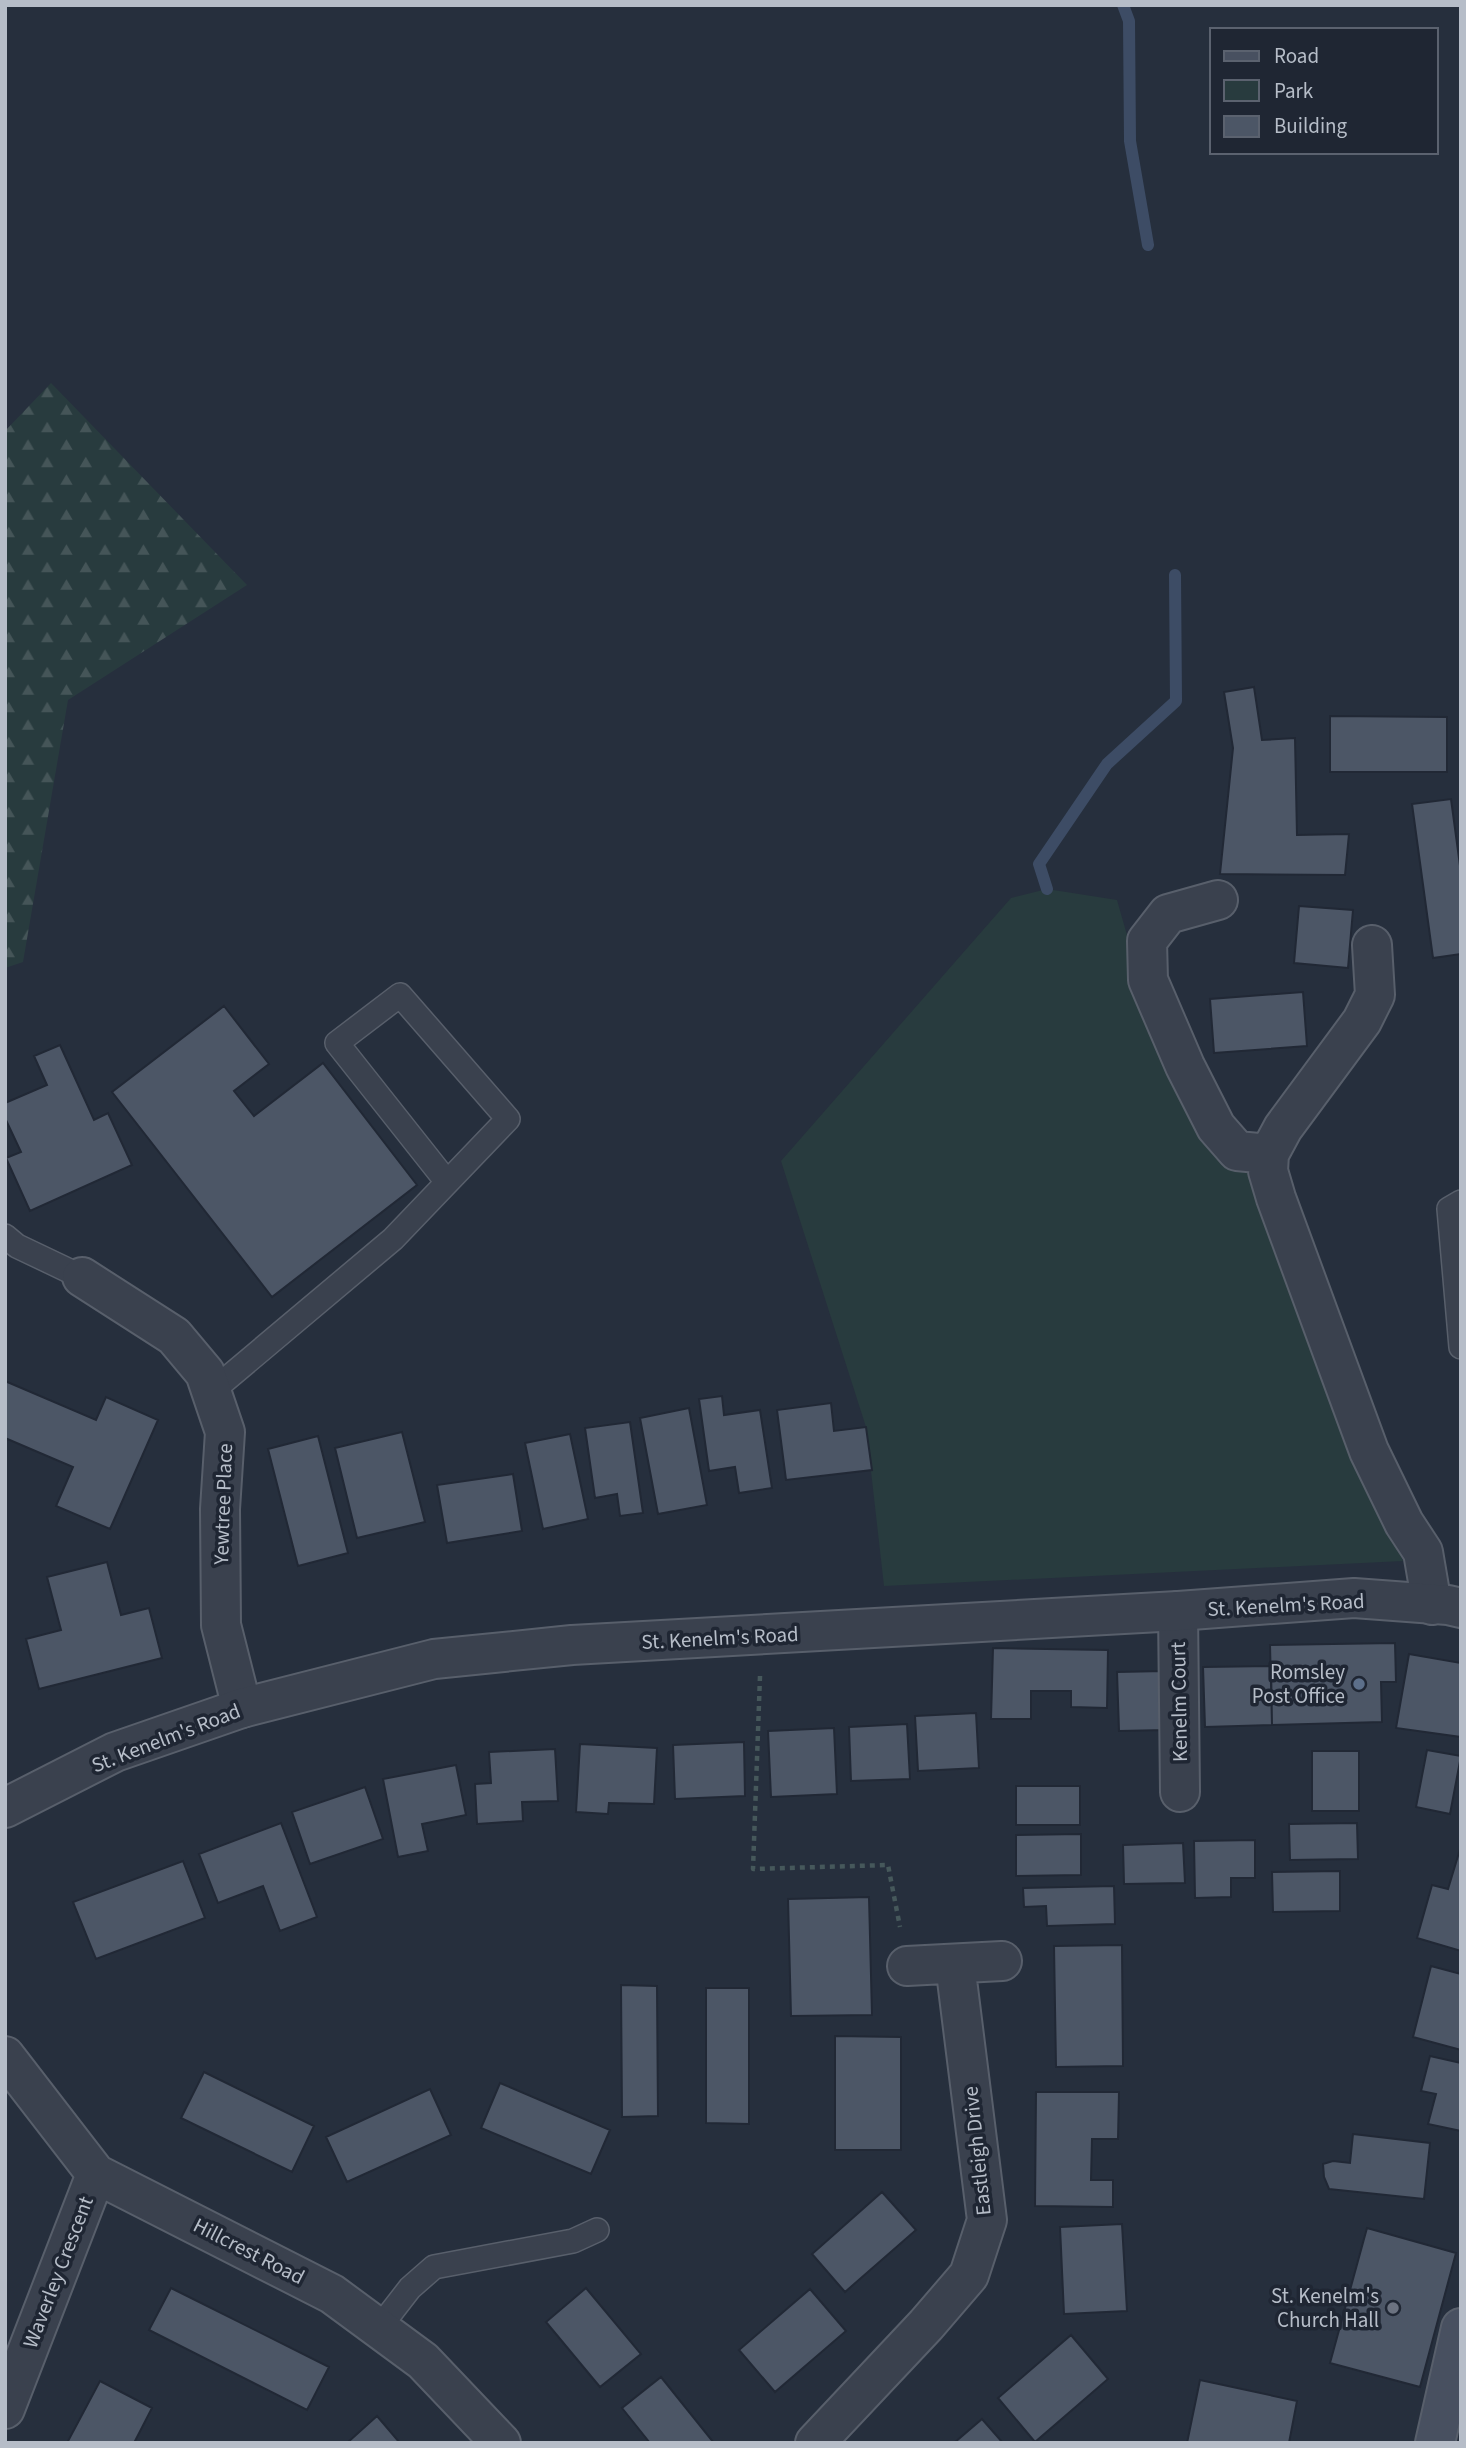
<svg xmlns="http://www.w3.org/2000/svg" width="1466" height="2448" font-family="'Source Sans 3',sans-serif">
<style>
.green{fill:#283b3e}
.forest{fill:url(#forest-firs)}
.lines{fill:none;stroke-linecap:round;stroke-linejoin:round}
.stream{stroke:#3d4c65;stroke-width:12}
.building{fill:#4c5666;stroke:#212835;stroke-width:2}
.service-casing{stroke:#585f6b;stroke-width:26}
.minor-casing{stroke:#585f6b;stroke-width:42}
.tertiary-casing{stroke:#585f6b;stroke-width:42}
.secondary-casing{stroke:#585f6b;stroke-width:42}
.path{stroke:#46585b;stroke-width:4.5;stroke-dasharray:5 5;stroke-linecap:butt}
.service{stroke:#3a414e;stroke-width:23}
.minor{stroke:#3a414e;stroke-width:38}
.tertiary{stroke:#3a414e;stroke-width:38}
.secondary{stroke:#485060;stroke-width:38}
.service-dot{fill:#5c6f8a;stroke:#1f2633;stroke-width:2.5}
.worship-dot{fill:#6b7280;stroke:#1f2633;stroke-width:2.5}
.labels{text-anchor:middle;stroke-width:7;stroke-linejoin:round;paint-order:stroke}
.street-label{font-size:21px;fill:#b6bdc8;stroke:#1f2633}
.poi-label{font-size:21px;fill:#b6bdc8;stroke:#1f2633;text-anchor:end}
</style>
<defs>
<pattern id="forest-firs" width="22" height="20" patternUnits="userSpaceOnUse" patternTransform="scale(1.75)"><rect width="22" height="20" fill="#283b3e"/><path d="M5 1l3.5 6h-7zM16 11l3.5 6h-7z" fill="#455558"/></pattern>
</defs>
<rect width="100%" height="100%" fill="#262f3d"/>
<!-- green -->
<path class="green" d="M 1047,889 L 1117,900 L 1145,998 L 1251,1143 L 1403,1561 L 884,1586 L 866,1427 L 781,1161 L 1011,898 Z"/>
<!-- forest -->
<path class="forest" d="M 51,383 L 247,585 L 68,700 L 23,962 L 5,968 L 5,431 Z"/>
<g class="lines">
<!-- stream -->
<path class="stream" d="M 1123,5 L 1129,21 L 1130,141 L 1148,245
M 1047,889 L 1039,864 L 1107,764 L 1176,701 L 1175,575"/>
</g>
<!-- building -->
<path class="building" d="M 1254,687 L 1262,740 L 1295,738 L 1297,835 L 1349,834 L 1345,875 L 1220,874 L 1233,748 L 1224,692 Z
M 1330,716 L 1447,717 L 1447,772 L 1330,772 Z
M 1451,799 L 1461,873 L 1461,954 L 1433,958 L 1412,804 Z
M 1299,906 L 1353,910 L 1348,968 L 1294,963 Z
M 1303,992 L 1307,1046 L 1214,1053 L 1210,999 Z
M 224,1006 L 269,1064 L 234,1091 L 254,1116 L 323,1063 L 417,1185 L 272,1297 L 112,1092 Z
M 60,1045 L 94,1120 L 108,1113 L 132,1165 L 30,1211 L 6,1158 L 21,1152 L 5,1118 L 5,1103 L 47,1085 L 34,1056 Z
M 5,1381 L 96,1420 L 106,1397 L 158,1420 L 110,1529 L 56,1506 L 73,1467 L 5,1438 Z
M 722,1396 L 724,1415 L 760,1410 L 772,1488 L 739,1493 L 735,1467 L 709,1471 L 699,1399 Z
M 831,1403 L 834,1431 L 866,1427 L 872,1470 L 786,1480 L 777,1410 Z
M 689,1408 L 707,1505 L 658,1514 L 640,1418 Z
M 630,1422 L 643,1513 L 620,1516 L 617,1494 L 595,1498 L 585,1428 Z
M 402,1432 L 425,1522 L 357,1538 L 335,1448 Z
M 570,1434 L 588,1519 L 543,1529 L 525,1443 Z
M 318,1436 L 348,1553 L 298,1566 L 268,1449 Z
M 513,1474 L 522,1531 L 447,1543 L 437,1485 Z
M 107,1562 L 121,1615 L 149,1608 L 162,1658 L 39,1689 L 26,1639 L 61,1630 L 47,1577 Z
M 1395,1643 L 1396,1682 L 1381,1682 L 1382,1722 L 1272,1725 L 1270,1645 Z
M 993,1648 L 1108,1650 L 1107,1708 L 1071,1707 L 1071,1691 L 1031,1691 L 1031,1719 L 991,1719 Z
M 1409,1654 L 1461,1663 L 1461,1737 L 1396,1728 Z
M 1271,1666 L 1272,1725 L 1205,1727 L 1203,1667 Z
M 1164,1671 L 1166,1730 L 1119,1731 L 1117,1672 Z
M 976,1713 L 979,1768 L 918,1771 L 915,1716 Z
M 907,1724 L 910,1779 L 851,1781 L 849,1727 Z
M 834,1728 L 837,1794 L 771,1797 L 768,1731 Z
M 744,1742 L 745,1796 L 675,1799 L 673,1745 Z
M 580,1744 L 657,1748 L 654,1804 L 609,1803 L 608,1814 L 576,1812 Z
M 555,1749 L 558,1801 L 522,1802 L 523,1821 L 477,1824 L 475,1784 L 491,1783 L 489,1752 Z
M 1427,1750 L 1461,1756 L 1450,1814 L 1416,1807 Z
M 1312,1751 L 1359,1751 L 1359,1811 L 1312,1811 Z
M 456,1765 L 466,1815 L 422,1824 L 428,1851 L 398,1857 L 383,1779 Z
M 1016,1786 L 1080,1786 L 1080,1825 L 1016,1825 Z
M 365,1787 L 383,1839 L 310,1864 L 292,1812 Z
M 281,1823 L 317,1917 L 280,1931 L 263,1886 L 218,1903 L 199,1854 Z
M 1357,1823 L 1358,1859 L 1290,1860 L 1289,1824 Z
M 1081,1834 L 1081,1875 L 1016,1876 L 1016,1835 Z
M 1255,1840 L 1255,1878 L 1231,1878 L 1231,1897 L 1195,1898 L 1194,1841 Z
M 1183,1843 L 1185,1883 L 1124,1884 L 1123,1845 Z
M 1461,1846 L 1461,1951 L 1417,1938 L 1432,1885 L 1448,1889 Z
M 183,1861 L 205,1918 L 96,1959 L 73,1902 Z
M 1340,1871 L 1340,1911 L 1273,1912 L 1272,1872 Z
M 1114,1886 L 1115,1924 L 1047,1926 L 1046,1906 L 1024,1907 L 1023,1888 Z
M 869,1897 L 872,2015 L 791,2016 L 788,1899 Z
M 1122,1945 L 1123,2066 L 1056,2067 L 1054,1946 Z
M 1431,1966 L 1461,1974 L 1461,2050 L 1413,2037 Z
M 621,1985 L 657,1986 L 658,2116 L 622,2117 Z
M 706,1988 L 749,1988 L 749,2124 L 706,2123 Z
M 835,2036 L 901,2037 L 901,2150 L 835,2150 Z
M 1430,2056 L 1461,2063 L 1461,2131 L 1428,2124 L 1436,2094 L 1421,2091 Z
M 204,2072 L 314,2126 L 292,2172 L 181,2118 Z
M 500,2083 L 610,2130 L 591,2174 L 481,2128 Z
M 430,2089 L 451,2135 L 347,2182 L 326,2137 Z
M 1036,2092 L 1119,2092 L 1118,2139 L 1092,2139 L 1091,2180 L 1113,2180 L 1113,2207 L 1035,2206 Z
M 1353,2134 L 1430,2143 L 1424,2199 L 1329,2189 L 1324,2177 L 1323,2164 L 1333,2161 L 1350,2163 Z
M 882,2192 L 916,2230 L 845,2292 L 812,2254 Z
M 1122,2224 L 1127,2311 L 1064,2314 L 1060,2227 Z
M 1367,2228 L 1456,2253 L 1420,2387 L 1330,2363 Z
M 171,2288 L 329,2367 L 307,2410 L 149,2330 Z
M 586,2288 L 641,2354 L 600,2387 L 546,2322 Z
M 810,2289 L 846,2331 L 775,2392 L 739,2350 Z
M 1071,2335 L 1108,2379 L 1035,2442 L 998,2398 Z
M 661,2377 L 714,2443 L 650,2443 L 622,2408 Z
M 1200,2380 L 1297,2401 L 1289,2443 L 1187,2443 Z
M 100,2381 L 152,2408 L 134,2443 L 67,2443 Z
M 377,2416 L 400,2443 L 347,2443 Z
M 982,2419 L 1003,2443 L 954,2443 Z"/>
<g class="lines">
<!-- service casing -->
<g class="service-casing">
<path id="service" d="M 1461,1202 L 1449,1209 L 1461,1347
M 5,1236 L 17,1246 L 82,1277
M 211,1392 L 393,1239 L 508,1119 L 400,995 L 337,1043 L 447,1182
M 379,2328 L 410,2288 L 434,2267 L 573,2241 L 597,2230"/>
</g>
<!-- minor casing -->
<g class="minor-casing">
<path id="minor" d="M 1218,900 L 1168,914 L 1147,941 L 1148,980 L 1185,1066 L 1216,1127 L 1237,1151 L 1269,1154
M 1372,945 L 1375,995 L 1362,1021 L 1283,1128 L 1269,1154 L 1268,1171 L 1276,1198 L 1369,1451 L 1404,1523 L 1423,1552 L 1432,1605
M 82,1277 L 174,1336 L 205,1373 L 225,1432 L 220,1509 L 221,1625 L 242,1708
M 1178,1611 L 1180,1792
M 907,1966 L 1002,1961
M 5,2056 L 96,2174 L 332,2294 L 423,2361 L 501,2443
M 5,2409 L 96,2174
M 815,2443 L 926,2325 L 969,2275 L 987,2220 L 955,1964"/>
</g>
<!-- tertiary casing -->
<g class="tertiary-casing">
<path id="tertiary" d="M 5,1808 L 115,1752 L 242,1708 L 434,1659 L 572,1645 L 1178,1611 L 1354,1598 L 1448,1605 L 1461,1608"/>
</g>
<!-- secondary casing -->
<g class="secondary-casing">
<path id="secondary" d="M 1435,2443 L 1461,2328"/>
</g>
<!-- path -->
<path class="path" d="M 760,1676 L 753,1869 L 888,1865 L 900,1927"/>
<!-- service -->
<use href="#service" class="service"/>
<!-- minor -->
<use href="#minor" class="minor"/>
<!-- tertiary -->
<use href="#tertiary" class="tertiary"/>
<!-- secondary -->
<use href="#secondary" class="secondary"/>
</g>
<!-- markers -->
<circle class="service-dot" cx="1359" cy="1684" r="7"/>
<circle class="worship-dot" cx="1393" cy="2308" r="7"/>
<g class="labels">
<!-- street labels -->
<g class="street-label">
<text transform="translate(223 1504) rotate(-88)" y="7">Yewtree Place</text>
<text transform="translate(1286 1605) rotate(-3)" y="7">St. Kenelm's Road</text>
<text transform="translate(720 1638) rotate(-3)" y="7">St. Kenelm's Road</text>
<text transform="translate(1179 1702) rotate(-91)" y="7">Kenelm Court</text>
<text transform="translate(166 1738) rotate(-21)" y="7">St. Kenelm's Road</text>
<text transform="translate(977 2151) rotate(-96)" y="7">Eastleigh Drive</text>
<text transform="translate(249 2251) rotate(27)" y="7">Hillcrest Road</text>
<text transform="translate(58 2272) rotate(-69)" y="7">Waverley Crescent</text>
</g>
<!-- poi labels -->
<g class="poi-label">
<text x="1345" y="1679">Romsley<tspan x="1345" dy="24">Post Office</tspan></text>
<text x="1379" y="2303">St. Kenelm's<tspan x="1379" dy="24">Church Hall</tspan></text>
</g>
</g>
<!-- border -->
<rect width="1466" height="2448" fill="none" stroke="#b6bdc8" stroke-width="14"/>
<!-- legend -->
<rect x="1210" y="28" width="228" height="126" fill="#1f2633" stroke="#5b626f" stroke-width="2"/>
<rect x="1224" y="51" width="35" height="10" fill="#485060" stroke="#5b626f" stroke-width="2"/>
<text x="1274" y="63" font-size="21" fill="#b6bdc8">Road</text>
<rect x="1224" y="80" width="35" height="21" fill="#283b3e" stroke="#5b626f" stroke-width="2"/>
<text x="1274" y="98" font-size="21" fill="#b6bdc8">Park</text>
<rect x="1224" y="116" width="35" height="21" fill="#4c5666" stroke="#5b626f" stroke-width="2"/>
<text x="1274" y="133" font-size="21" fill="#b6bdc8">Building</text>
</svg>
